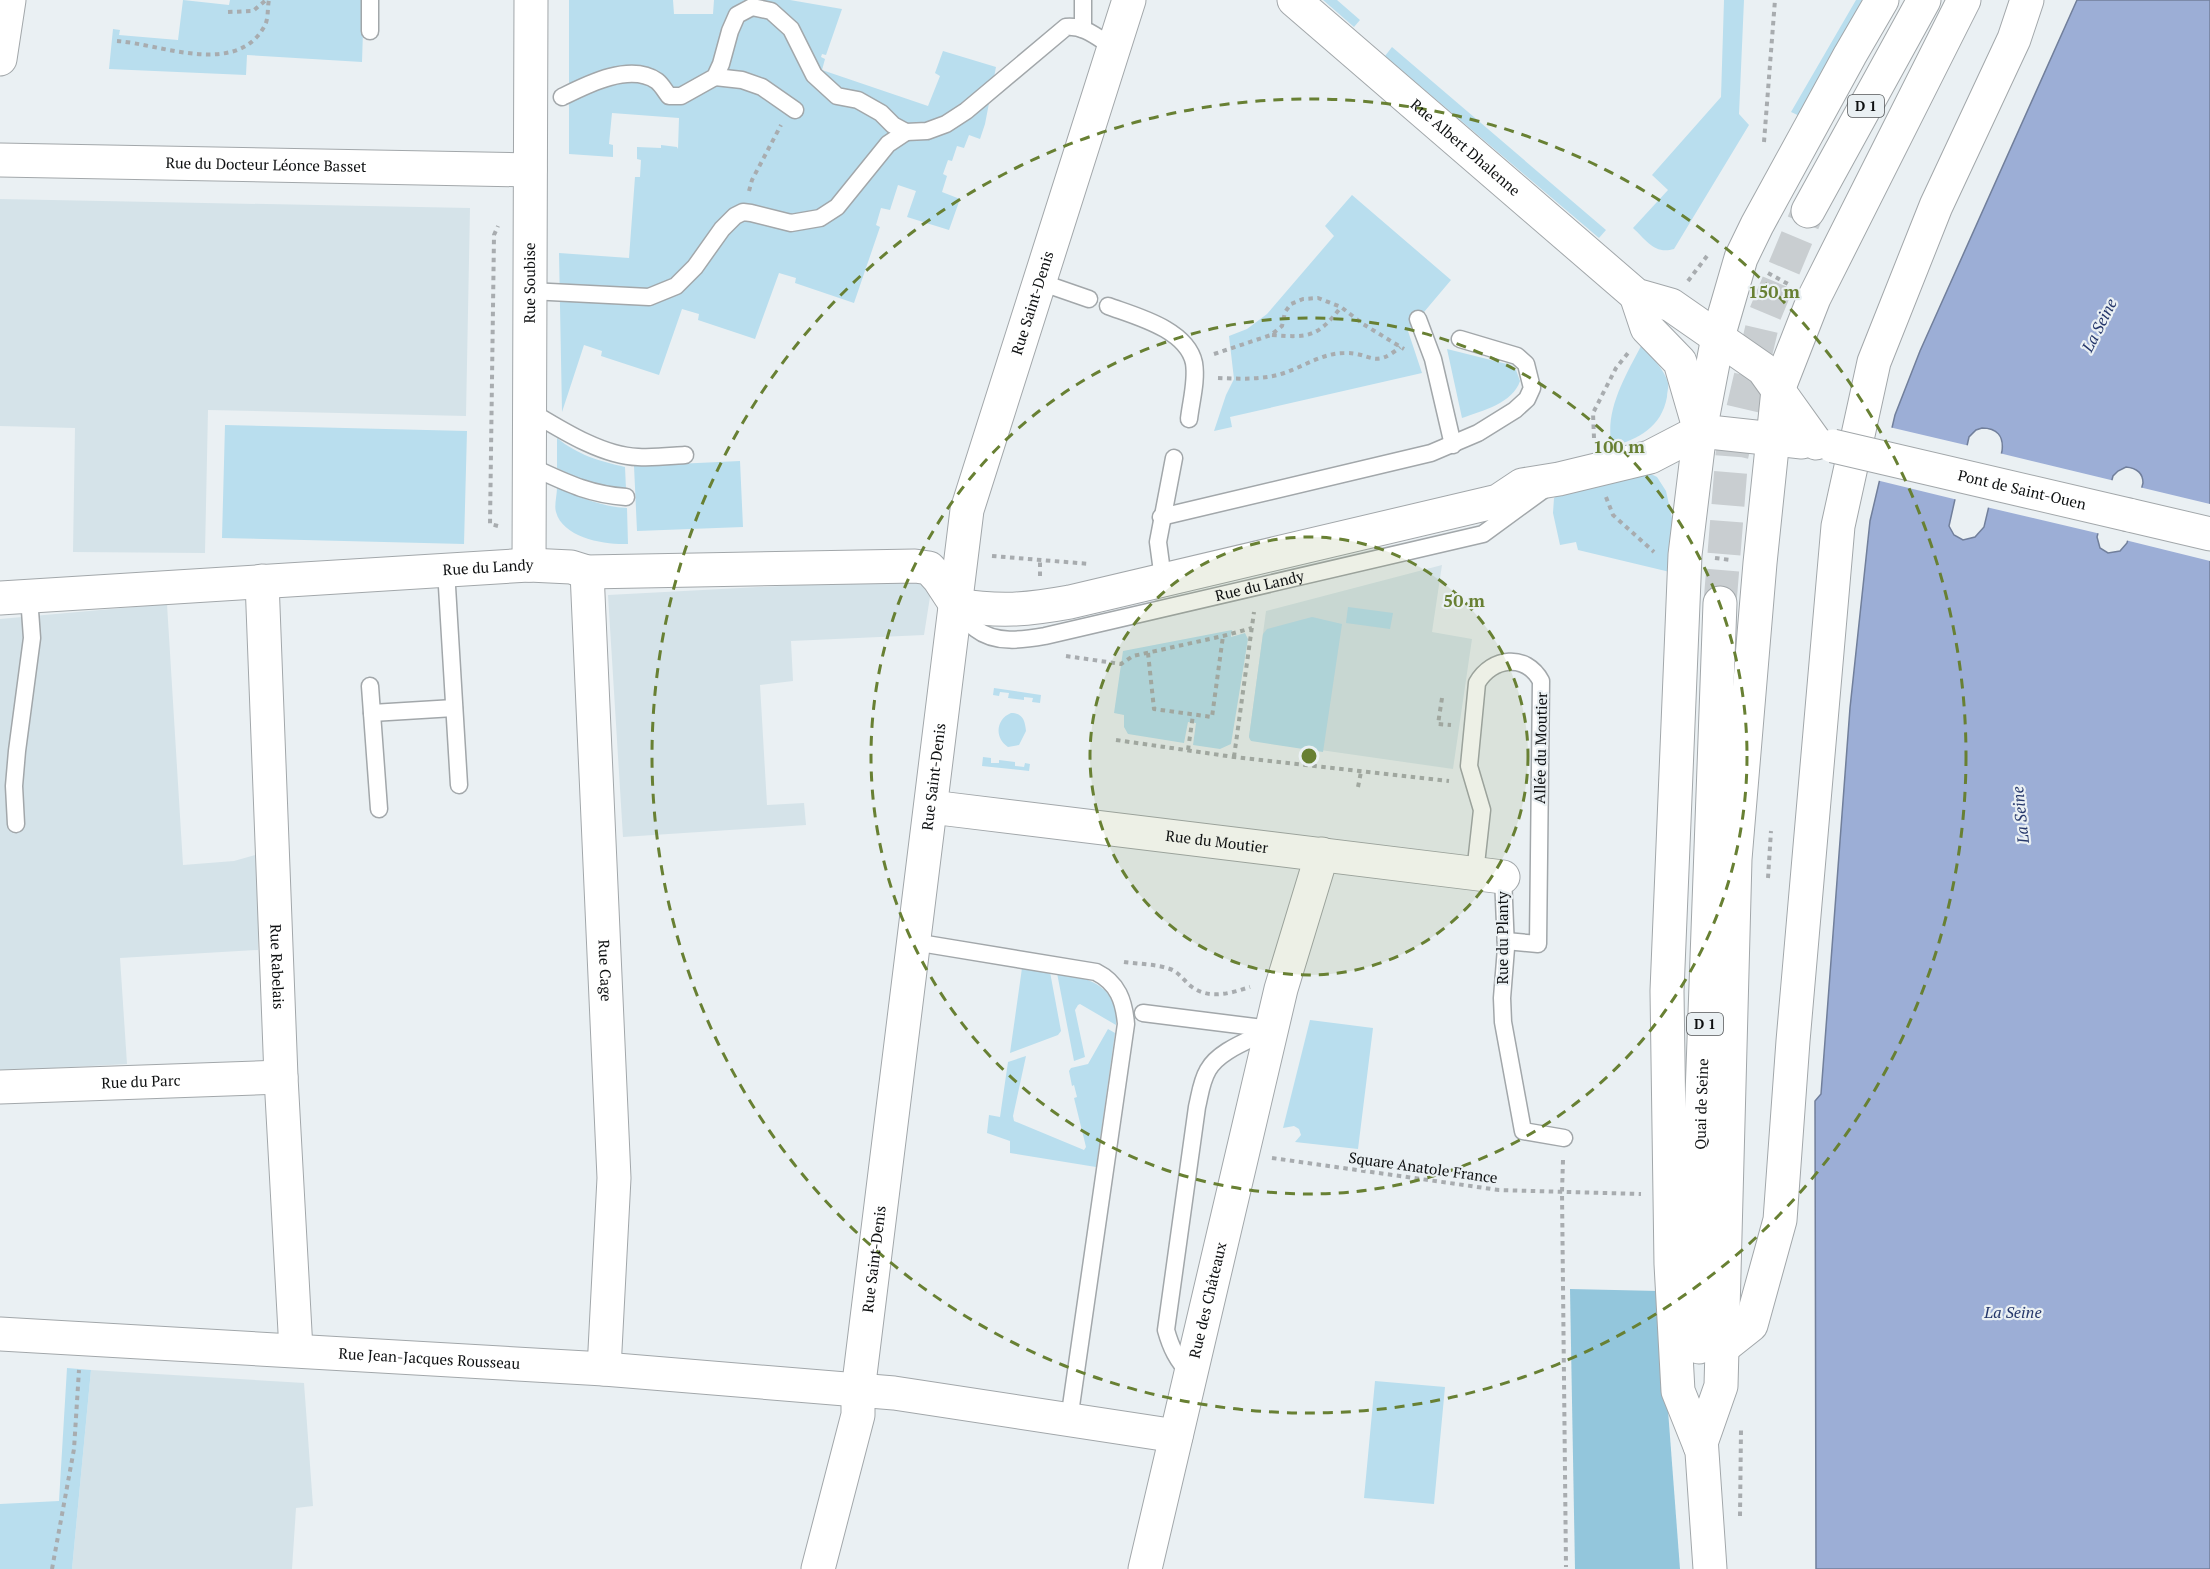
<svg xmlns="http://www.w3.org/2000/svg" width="2210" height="1569" font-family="'PT Serif',serif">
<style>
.built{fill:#d5e3e9}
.green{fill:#b9deee}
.forest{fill:#93c6dc}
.water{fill:#9caed6;stroke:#717f9b;stroke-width:1.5;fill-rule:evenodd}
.pier{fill:#eaf0f3}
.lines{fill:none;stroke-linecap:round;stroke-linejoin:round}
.primary-tunnel{stroke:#c9ced1;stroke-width:33;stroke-dasharray:33 16;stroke-linecap:butt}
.service-casing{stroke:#a2a7aa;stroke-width:19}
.minor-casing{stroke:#a2a7aa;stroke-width:35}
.tertiary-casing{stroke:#a2a7aa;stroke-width:35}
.secondary-casing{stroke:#a2a7aa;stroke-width:35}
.primary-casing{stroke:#a2a7aa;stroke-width:35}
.path{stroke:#a8acaf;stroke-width:4;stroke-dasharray:4.5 4.5;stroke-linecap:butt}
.service{stroke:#fff;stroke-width:16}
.minor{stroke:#fff;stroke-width:33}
.tertiary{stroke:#fff;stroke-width:33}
.secondary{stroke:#fff;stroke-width:33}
.primary{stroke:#fff;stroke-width:33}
.secondary-bridge-casing{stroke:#a2a7aa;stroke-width:35;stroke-linecap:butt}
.secondary-bridge{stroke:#fff;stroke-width:33}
.ring{fill:none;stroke:#688033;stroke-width:3;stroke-dasharray:10 8}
.labels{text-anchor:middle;stroke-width:4.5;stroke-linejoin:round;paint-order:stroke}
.shield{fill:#eaf0f3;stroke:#505355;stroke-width:1.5}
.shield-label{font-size:14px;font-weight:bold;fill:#0e1011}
.street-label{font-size:15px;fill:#0e1011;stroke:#eaf0f3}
.water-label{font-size:16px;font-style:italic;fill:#25376a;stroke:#eaf0f3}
.centre{fill:#688033;stroke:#eaf0f3;stroke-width:3}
.ring-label{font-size:18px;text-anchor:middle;font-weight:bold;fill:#688033;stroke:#eaf0f3;stroke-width:4.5;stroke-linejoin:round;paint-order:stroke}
</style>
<rect width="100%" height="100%" fill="#eaf0f3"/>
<!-- built -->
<path class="built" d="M 0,199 L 470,208 L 466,416 L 208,410 L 205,553 L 73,552 L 75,428 L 0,426 Z
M 1442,565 L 1432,632 L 1472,639 L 1453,769 L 1250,740 L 1249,737 L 1266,611 Z
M 933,578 L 924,635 L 791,641 L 793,681 L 760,685 L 767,805 L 804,803 L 806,825 L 623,837 L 608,595 Z
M 167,604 L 183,865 L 234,861 L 259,854 L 258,950 L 120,958 L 127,1064 L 0,1071 L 0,619 Z
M 91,1370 L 304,1383 L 313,1506 L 296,1508 L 292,1569 L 72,1569 Z"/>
<!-- green -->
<path class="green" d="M 183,0 L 229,5 L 230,0 L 364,0 L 362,62 L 247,55 L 246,75 L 109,69 L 113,29 L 120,30 L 119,35 L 178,40 Z
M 569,0 L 673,0 L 674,14 L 713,14 L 714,0 L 790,0 L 842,9 L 826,55 L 822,54 L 821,57 L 825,59 L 822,70 L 928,106 L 940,76 L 935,73 L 943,51 L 996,67 L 985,124 L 980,139 L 969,135 L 964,148 L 957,146 L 952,161 L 948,160 L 943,174 L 947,176 L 942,192 L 960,199 L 949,230 L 907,217 L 916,191 L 898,185 L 890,210 L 881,208 L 876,225 L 880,227 L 854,303 L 795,283 L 796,278 L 779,273 L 755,339 L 698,320 L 699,314 L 682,309 L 659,375 L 601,356 L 602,351 L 584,345 L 562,412 L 559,253 L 629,258 L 635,177 L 640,177 L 641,160 L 637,159 L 637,147 L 661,148 L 661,145 L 677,147 L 678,149 L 679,118 L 612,113 L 609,144 L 613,145 L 613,157 L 569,154 Z
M 1323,0 L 1337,0 L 1360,20 L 1354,27 Z
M 1724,0 L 1744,0 L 1739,114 L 1749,125 L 1674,249 C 1655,255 1646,240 1633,228 L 1668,190 L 1652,175 L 1721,97 Z
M 1856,0 L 1874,0 L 1804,118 L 1791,112 Z
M 1392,47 L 1606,230 L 1599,238 L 1385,56 Z
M 1352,195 L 1451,280 L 1408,331 L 1422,373 L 1230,417 L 1232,427 L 1214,431 L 1226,395 L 1234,379 L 1229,336 L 1247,329 L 1267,314 L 1334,236 L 1325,226 Z
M 1641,346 C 1651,357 1664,368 1668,383 C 1669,387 1667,392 1667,397 C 1661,428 1639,438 1612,447 C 1604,411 1625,377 1641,346 Z
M 1447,349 L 1511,365 L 1516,370 L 1520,381 C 1513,403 1482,411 1462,418 Z
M 225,425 L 467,431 L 464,544 L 222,538 Z
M 557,438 C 578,455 599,461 625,467 L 626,489 C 598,487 581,481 557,468 Z
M 740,461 L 743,527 L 637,531 L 634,466 Z
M 1649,473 L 1657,477 L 1666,491 L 1678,545 L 1674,573 L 1578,550 L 1576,542 L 1560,545 L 1553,513 L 1554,498 L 1560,494 Z
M 557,488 C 580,497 602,507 627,508 L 628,544 C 605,545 563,538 556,512 C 554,506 557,495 557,488 Z
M 1348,607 L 1393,613 L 1390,629 L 1346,623 Z
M 1312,617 L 1342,624 L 1323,752 L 1251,741 L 1249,737 L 1263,634 L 1267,629 Z
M 1232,630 L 1231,637 L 1245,633 L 1248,639 L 1231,744 L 1220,749 L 1193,745 L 1196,723 L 1188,722 L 1184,743 L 1128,734 L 1124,727 L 1124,715 L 1114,713 L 1123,651 Z
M 994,688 L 1041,695 L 1040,703 L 1032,702 L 1033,698 L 1024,697 L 1024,700 L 1008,698 L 1009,693 L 1000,692 L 999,696 L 993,695 Z
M 1011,713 C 1023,713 1025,721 1026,731 L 1019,745 L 1008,747 C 994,738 996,719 1011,713 Z
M 983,757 L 991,758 L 991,763 L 999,763 L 999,760 L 1015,762 L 1015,766 L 1024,767 L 1025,763 L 1030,764 L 1029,771 L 982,766 Z
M 1022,968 L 1050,972 L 1061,1031 L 1058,1035 L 1010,1053 Z
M 1057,973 C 1089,978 1118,985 1116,1025 L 1080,1004 L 1078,1005 L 1075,1010 L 1085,1057 L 1074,1061 Z
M 1310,1020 L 1373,1028 L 1358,1149 L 1295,1142 L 1301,1135 L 1299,1129 L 1294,1126 L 1283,1128 Z
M 1108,1029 L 1115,1033 L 1096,1167 L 1010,1153 L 1010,1141 L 987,1133 L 989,1115 L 1000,1117 L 1008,1062 L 1026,1056 L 1013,1116 L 1014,1121 L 1084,1150 L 1086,1147 L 1074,1098 L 1077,1097 L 1074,1085 L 1072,1086 L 1069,1071 L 1071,1068 L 1088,1064 Z
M 67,1368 L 91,1370 L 72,1569 L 0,1569 L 0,1504 L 59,1501 Z
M 1375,1381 L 1445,1387 L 1434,1504 L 1364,1498 Z"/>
<!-- forest -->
<path class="forest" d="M 1570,1289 L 1659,1291 L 1680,1569 L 1575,1569 Z"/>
<!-- water -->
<path class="water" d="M 2077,0 L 2210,0 L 2210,1569 L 1816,1569 L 1815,1101 L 1821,1094 L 1850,708 L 1870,521 L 1895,415 L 1920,351 ZM 1982,428 C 1997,428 2004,436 2002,451 L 1984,527 L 1975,537 L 1963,540 L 1954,535 L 1949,526 L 1969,437 L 1976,430 ZM 2126,467 C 2136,468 2143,473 2143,483 L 2127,543 L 2120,551 L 2108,553 L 2100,548 L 2097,537 L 2113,476 L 2118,471 Z"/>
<!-- pier -->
<path class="pier" d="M 1889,427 L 1970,446 L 1958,500 L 1876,480 Z
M 1999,453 L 2115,481 L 2101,534 L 1986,507 Z
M 2139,487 L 2210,504 L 2210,561 L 2125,540 Z"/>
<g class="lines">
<!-- primary-tunnel -->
<path class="primary-tunnel" d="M 1720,603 L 1732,455 L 1765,314 L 1808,211"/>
<!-- service casing -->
<g class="service-casing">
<g id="service">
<path d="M 1083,0 L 1083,29"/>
<path d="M 370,31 L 370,0"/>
<path d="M 715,77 L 742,80 L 762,87 L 795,110"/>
<path d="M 562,97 C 586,85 630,62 657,81 C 662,85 665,91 669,96 L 681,96 L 715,77 L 721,64 L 730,31 L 737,15 L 752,7 L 771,11 L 791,29 L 814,75 L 837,96 L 858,100 L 881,113 L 893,125 L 906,132 L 927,131 L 946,124 L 966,111 L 1066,27 C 1084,25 1098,38 1113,47"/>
<path d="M 1040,282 L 1089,299"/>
<path d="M 530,291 L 649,297 L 676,286 L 695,267 L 722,229 L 735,216 L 743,212 L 751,213 L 791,223 L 820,218 L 837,207 L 888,144 L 906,132"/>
<path d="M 1108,306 C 1135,316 1187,329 1194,363 C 1197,381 1191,401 1189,419"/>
<path d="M 1418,319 L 1433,359 L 1453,445"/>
<path d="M 530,411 C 560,429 602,456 638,457 C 654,458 670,456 685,455"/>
<path d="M 530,466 C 565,482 587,494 626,497"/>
<path d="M 1161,517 L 1431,453 L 1478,433 L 1515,410 L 1527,399 L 1532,388 L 1526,364 L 1517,356 L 1460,339"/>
<path d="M 446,570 L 459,785"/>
<path d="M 1163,579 L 1158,542 L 1174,458"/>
<path id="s1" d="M 957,607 C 963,614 968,624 976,629 C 995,644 1023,640 1045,636 L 1483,534 L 1546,488"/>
<path d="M 370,686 L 379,809"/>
<path d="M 372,713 L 454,708"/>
<path d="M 16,824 L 14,786 L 17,751 L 32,638 L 29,597"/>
<path d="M 1475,873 L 1482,810 L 1469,766 L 1477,683 C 1492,657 1526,653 1541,681 L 1538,944 L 1506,941"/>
<path d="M 1503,877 L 1506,948 L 1502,998 L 1503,1022 L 1523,1131 L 1564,1138"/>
<path d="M 914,942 L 1096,972 C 1118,983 1124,1001 1126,1024 L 1069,1420"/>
<path d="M 1143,1013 L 1271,1029"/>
<path d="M 1190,1374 C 1177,1360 1171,1348 1166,1330 L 1197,1107 C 1200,1095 1201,1082 1208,1070 C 1219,1050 1251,1040 1271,1029"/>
</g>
</g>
<!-- minor casing -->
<g class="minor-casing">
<g id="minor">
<path d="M 0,59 L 9,0"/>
<path id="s2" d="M 0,160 L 530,170"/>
<path id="s3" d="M 529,565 L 531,0"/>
<path id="s4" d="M 587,572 L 614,1178 L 604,1369"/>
<path id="s5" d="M 262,581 L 281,1077 L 296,1350"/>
<path id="s6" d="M 0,598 L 529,565 L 571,567 L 587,572 L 915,566 L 929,568 L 939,579 L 956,605"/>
<path id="s7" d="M 931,807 L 1503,877"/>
<path id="s8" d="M 0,1087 L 281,1077"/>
<path id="s9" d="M 0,1334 L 604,1369 L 894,1393 L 1176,1436"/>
<path d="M 1722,1348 L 1751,1325 L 1780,1220 L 1793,1041 L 1838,526 L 1874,362 L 1936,206 L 2014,39 L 2027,0"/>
<path id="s10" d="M 1145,1569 L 1281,989 L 1322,854"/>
</g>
</g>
<!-- tertiary casing -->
<g class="tertiary-casing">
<path id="tertiary" d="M 956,605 C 1000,612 1026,610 1070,602 L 1498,501 L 1522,485 L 1559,479 L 1650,457 L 1700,431"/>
</g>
<!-- secondary casing -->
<g class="secondary-casing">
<g id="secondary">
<path id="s11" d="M 1294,0 L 1636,295 L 1671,305 L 1763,369 L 1816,443"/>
<path d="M 1636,295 L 1647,328 L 1680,362 L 1700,431 L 1802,442"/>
<path d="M 2129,515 L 2210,534"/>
<path id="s12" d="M 818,1569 L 858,1415 L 858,1391 L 967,510 L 1129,0"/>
</g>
</g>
<!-- primary casing -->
<g class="primary-casing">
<g id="primary">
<path d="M 1808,211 L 1924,0"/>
<path id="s13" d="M 1699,1347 L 1701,1122 L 1720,603"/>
<path d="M 1700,1423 L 1710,1569"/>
<path d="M 1700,1446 L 1721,1386 L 1735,859 L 1760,563 L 1778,390 L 1814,298 L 1964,0"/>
<path d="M 1700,1446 L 1678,1391 L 1671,1264 L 1667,991 L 1685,555 L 1700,431 L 1718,337 L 1741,258 L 1757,225 L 1850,55 L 1882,0"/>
</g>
</g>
<!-- path -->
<path class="path" d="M 228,12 L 253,11 L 266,0
M 117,41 C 160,44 236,77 264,27 C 269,19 267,9 269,0
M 1764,142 L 1775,0
M 749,191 L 752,180 L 781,125
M 1768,273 L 1788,284
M 1688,281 L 1707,256
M 1272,335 C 1309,338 1318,337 1341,307
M 1214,354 L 1271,335 L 1282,326 L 1285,312 L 1291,304 L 1303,299 L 1318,298 L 1341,307 L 1363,324 L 1404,349
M 1218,378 C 1241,379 1266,380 1287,372 C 1306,365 1324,353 1344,353 C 1372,352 1373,370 1400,347
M 1594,438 L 1593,413 L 1616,368 L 1628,353
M 1606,497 L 1613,515 L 1654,552
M 498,526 L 490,524 L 494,235 L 498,226
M 992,556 L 1090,564
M 1715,558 L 1731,560
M 1040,576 L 1040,560
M 1148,653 L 1154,709 L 1212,717 L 1223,636
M 1066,656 L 1121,664 L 1133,656 L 1223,636 L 1252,628
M 1442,698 L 1438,724 L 1451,725
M 1116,740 L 1234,757 L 1449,781
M 1188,750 L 1193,715
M 1234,757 L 1254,612
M 1358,787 L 1361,772
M 1768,878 L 1771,831
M 1124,962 C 1138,964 1156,964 1170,969 C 1179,972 1184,981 1192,987 C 1210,1000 1231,993 1250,987
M 1272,1158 L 1499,1190 L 1641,1194
M 1563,1160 L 1562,1192 L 1566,1567
M 1740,1516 L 1741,1430
M 52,1569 L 74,1449 L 79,1370"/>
<!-- service -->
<use href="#service" class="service"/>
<!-- minor -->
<use href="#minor" class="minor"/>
<!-- tertiary -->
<use href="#tertiary" class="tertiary"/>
<!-- secondary -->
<use href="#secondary" class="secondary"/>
<!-- primary -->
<use href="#primary" class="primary"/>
<!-- secondary-bridge casing -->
<g class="secondary-bridge-casing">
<g id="secondary-bridge">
<path id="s14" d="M 1833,446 L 2129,515"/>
</g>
</g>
<!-- secondary-bridge -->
<use href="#secondary-bridge" class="secondary-bridge"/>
</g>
<!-- distance rings -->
<circle cx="1309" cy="756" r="219" fill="#688033" fill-opacity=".12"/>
<g class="ring">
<circle cx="1309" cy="756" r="219"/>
<circle cx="1309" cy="756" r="438"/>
<circle cx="1309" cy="756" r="657"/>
</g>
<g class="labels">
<!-- shield labels -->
<g class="shield">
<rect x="1848" y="95" width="36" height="22" rx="4.5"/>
<rect x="1687" y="1013" width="36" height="22" rx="4.5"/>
</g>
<g class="shield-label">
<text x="1866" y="111">D 1</text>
<text x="1705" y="1029">D 1</text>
</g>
<!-- street labels -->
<g class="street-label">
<text dy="5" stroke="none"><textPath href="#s11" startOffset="226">Rue Albert Dhalenne</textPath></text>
<text dy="5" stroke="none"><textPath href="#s2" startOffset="266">Rue du Docteur Léonce Basset</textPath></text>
<text dy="5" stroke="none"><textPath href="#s3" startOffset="282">Rue Soubise</textPath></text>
<text dy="5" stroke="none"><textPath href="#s12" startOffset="1288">Rue Saint-Denis</textPath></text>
<text dy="5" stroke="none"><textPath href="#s14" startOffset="194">Pont de Saint-Ouen</textPath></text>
<text dy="5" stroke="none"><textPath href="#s6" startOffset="489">Rue du Landy</textPath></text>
<text dy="5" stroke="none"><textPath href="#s1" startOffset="321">Rue du Landy</textPath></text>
<text transform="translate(1541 748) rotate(-89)" y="5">Allée du Moutier</text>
<text dy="5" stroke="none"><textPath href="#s12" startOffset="802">Rue Saint-Denis</textPath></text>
<text dy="5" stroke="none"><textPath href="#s7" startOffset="288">Rue du Moutier</textPath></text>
<text transform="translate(1503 938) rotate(-90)" y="5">Rue du Planty</text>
<text dy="5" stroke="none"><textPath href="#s5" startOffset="386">Rue Rabelais</textPath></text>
<text dy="5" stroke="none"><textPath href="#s4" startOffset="399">Rue Cage</textPath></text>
<text dy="5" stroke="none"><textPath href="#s8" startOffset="141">Rue du Parc</textPath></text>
<text dy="5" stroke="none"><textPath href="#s13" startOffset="243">Quai de Seine</textPath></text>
<text transform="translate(1423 1168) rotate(8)" y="5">Square Anatole France</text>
<text dy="5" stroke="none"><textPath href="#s12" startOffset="316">Rue Saint-Denis</textPath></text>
<text dy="5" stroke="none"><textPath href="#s10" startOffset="276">Rue des Châteaux</textPath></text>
<text dy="5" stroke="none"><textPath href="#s9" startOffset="430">Rue Jean-Jacques Rousseau</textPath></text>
</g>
<!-- water labels -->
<g class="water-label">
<text transform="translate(2099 325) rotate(-63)" y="6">La Seine</text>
<text transform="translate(2020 815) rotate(-96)" y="6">La Seine</text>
<text x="2013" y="1318">La Seine</text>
</g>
</g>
<circle cx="1309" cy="756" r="9" class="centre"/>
<g class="ring-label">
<text x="1774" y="298">150 m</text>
<text x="1619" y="453">100 m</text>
<text x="1464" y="607">50 m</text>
</g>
</svg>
